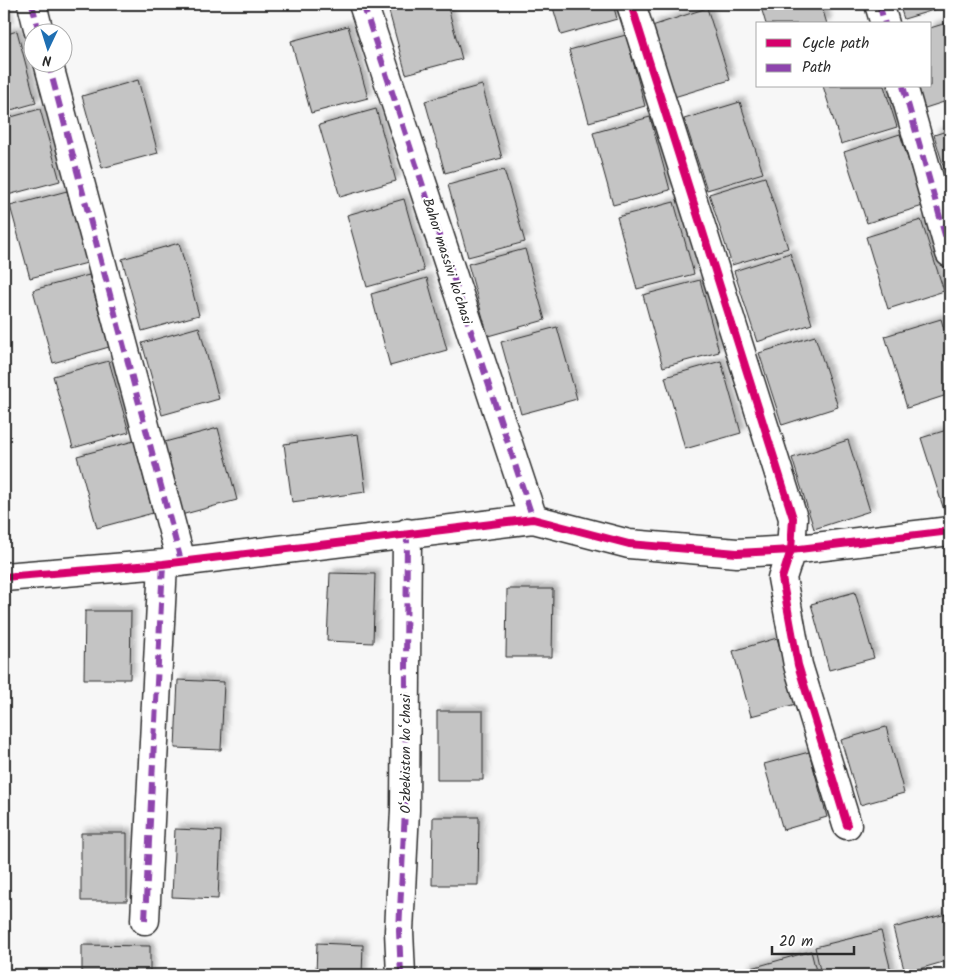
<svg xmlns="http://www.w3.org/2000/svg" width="954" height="979" font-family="Kalam,sans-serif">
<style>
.building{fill:#c4c4c4;stroke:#2b2b2b;filter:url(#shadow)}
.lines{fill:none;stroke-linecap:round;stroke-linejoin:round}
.minor-casing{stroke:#2b2b2b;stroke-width:31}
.minor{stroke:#fff;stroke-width:28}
.quiet{stroke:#8e44ad;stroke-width:6;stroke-dasharray:12 6;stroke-linecap:butt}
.cycleway-casing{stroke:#fff;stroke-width:11}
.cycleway{stroke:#d6006c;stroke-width:8}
.labels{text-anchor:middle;stroke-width:4.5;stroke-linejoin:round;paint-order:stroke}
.street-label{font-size:14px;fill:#2b2b2b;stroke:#fff}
</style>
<defs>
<filter id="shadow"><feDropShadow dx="4.5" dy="-4.5" stdDeviation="2.5" flood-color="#0004"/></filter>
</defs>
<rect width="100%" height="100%" fill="#f7f7f7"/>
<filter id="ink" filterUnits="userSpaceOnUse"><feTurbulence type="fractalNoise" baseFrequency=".02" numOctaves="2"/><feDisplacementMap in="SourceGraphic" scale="10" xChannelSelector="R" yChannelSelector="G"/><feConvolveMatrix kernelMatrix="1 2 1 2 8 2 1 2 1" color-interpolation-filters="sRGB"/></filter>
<g filter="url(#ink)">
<!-- building -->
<path class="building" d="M 387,4 L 447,4 L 462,59 L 406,74 Z
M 552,4 L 613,4 L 617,19 L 561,35 Z
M 760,4 L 821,4 L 827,24 L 766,24 Z
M 899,4 L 950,4 L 950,5 L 904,19 Z
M 4,5 L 9,26 L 4,27 Z
M 707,8 L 730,80 L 674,97 L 652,26 Z
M 950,22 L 950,100 L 922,109 L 915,86 L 930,86 L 930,28 Z
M 348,26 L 368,98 L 311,113 L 291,41 Z
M 17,31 L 36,103 L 4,112 L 4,35 Z
M 626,35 L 645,106 L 589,122 L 569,50 Z
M 138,80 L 158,153 L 102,168 L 82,96 Z
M 482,85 L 502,158 L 445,173 L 425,101 Z
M 823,86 L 884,86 L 897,127 L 841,144 Z
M 740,102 L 763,173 L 707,190 L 684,119 Z
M 40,109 L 60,181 L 4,196 L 4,119 Z
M 376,109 L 396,181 L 340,197 L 319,125 Z
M 650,117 L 670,190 L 613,205 L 593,133 Z
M 950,130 L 950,188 L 934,135 Z
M 900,134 L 923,206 L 867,223 L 844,152 Z
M 504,170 L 525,242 L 468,257 L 448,185 Z
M 765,177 L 788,248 L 732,265 L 709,194 Z
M 67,191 L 87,263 L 30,278 L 10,206 Z
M 404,199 L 424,271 L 367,287 L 347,215 Z
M 674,202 L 694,274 L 637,289 L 617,217 Z
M 921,220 L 944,291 L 888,309 L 866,237 Z
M 179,243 L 199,315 L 142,331 L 122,259 Z
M 525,249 L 545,320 L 488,336 L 468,264 Z
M 790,253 L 812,324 L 757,342 L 734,271 Z
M 89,275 L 109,347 L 53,363 L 33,290 Z
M 427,278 L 447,350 L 390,366 L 371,294 Z
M 700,280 L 719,352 L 663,367 L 643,295 Z
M 941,319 L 950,350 L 950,394 L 907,408 L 885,336 Z
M 199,327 L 219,399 L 162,415 L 142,343 Z
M 557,327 L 577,399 L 521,414 L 501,342 Z
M 815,336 L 838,407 L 782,425 L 759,353 Z
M 109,361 L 129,432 L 73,448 L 53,376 Z
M 721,361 L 741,433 L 685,449 L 665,377 Z
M 218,428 L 237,500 L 181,515 L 161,443 Z
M 950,429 L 950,507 L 944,510 L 921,438 Z
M 358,434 L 366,492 L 292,502 L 284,444 Z
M 848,440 L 870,511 L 814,529 L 792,458 Z
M 134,441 L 153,513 L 97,528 L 77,456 Z
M 330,573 L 375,574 L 373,643 L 327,641 Z
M 507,589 L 553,589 L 552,657 L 506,657 Z
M 855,592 L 874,658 L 829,670 L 811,604 Z
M 85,611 L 131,611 L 130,679 L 84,679 Z
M 777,638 L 796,704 L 751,716 L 733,651 Z
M 178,680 L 224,682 L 221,750 L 175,748 Z
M 437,711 L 483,711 L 483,780 L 437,780 Z
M 886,727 L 904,793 L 860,805 L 841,740 Z
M 809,752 L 827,817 L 783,830 L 764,764 Z
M 433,817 L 479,817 L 478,885 L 432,885 Z
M 175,829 L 221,831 L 218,899 L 172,897 Z
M 81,833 L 127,833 L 127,901 L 81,901 Z
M 950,913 L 950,960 L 905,973 L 893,928 Z
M 881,931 L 892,975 L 821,975 L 815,947 Z
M 317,943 L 363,945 L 362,975 L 316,975 Z
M 82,945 L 150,946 L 150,975 L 82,975 Z
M 811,951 L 817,975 L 746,975 L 745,970 Z"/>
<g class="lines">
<!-- minor casing -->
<g class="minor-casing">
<path id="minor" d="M 32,4 L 39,32
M 363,4 L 533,519
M 631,4 L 793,518 L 791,550 L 782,578 L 798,665 L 847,825
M 879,4 L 885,24
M 48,62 L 181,561
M 903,86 L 950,253
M 4,577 L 163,564 L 533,519 L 629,544 L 737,553 L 791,550 L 950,531
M 145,920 L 163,564
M 401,975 L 399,931 L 405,810 L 407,533"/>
</g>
<!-- minor -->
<use href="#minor" class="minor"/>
<!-- quiet -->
<path class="quiet" d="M 32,4 L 39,32
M 363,4 L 533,519
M 879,4 L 885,24
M 48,62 L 181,561
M 903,86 L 950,253
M 145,920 L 163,564
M 401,975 L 399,931 L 405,810 L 407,533"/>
<!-- cycleway casing -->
<g class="cycleway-casing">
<path id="cycleway" d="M 631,4 L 793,518 L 791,550 L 782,578 L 798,665 L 847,825
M 4,577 L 163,564 L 533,519 L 629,544 L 737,553 L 791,550 L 950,531"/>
</g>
<!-- cycleway -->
<use href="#cycleway" class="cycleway"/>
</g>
</g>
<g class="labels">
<!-- street labels -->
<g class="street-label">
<text transform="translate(448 261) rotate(72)" y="5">Bahor massivi ko'chasi</text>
<text transform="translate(405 754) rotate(-90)" y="5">O‘zbekiston ko‘chasi</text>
</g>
</g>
<!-- margin -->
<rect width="954" height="979" fill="none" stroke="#fff" stroke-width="20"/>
<rect x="10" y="10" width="934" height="959" fill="none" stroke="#2b2b2b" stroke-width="2" filter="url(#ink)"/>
<!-- legend -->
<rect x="756" y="22" width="175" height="65" fill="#ffffff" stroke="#aaaaaa"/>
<rect x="766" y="39" width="25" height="8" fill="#d6006c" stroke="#aaaaaa"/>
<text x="802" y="48" font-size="15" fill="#2b2b2b">Cycle path</text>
<rect x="766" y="64" width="25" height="8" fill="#8e44ad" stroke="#aaaaaa"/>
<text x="802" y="72" font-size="15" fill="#2b2b2b">Path</text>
<!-- north arrow -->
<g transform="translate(48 48) rotate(184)"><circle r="24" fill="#ffffff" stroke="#aaaaaa"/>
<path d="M0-4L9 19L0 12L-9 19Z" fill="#1f6fb2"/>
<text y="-8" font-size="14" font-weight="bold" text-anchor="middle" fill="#2b2b2b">N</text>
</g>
<!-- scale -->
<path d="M772 946v8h82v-8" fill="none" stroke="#2b2b2b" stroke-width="2.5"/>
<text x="779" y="946" font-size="15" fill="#2b2b2b" stroke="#ffffff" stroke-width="4" paint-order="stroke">20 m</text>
</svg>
